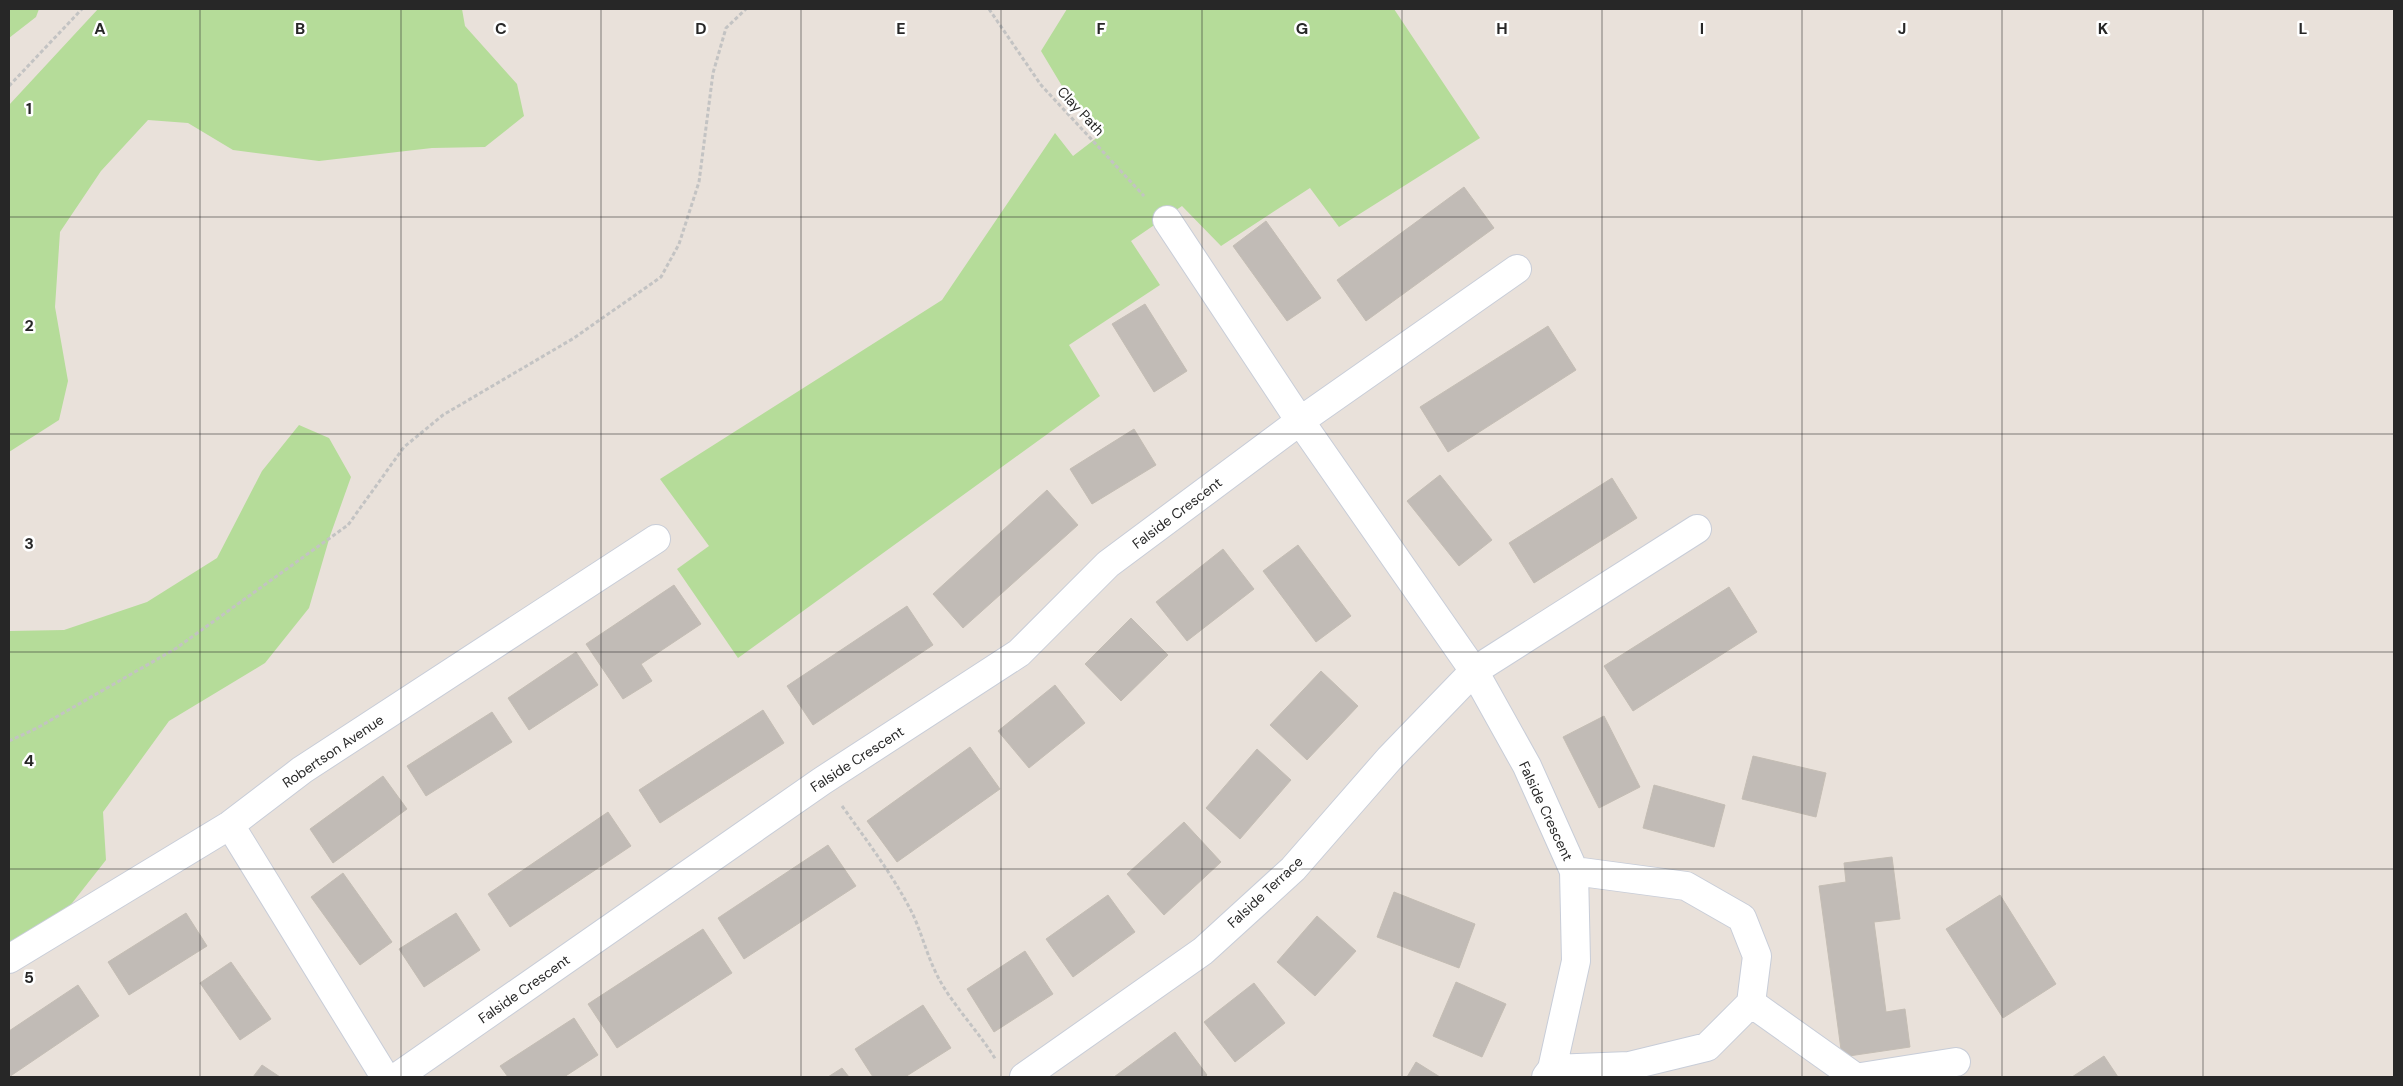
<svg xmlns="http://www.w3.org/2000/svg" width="2403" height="1086" font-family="'DM Sans',sans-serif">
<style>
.green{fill:#b5dc99}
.building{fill:#c1bbb6;stroke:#c4bdb4}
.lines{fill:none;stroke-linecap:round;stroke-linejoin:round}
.street-casing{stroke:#c8cdd8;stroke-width:30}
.path{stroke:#c3c3c3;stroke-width:3;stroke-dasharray:4 2.5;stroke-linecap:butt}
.street{stroke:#fff;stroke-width:28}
.grid{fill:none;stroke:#272727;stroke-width:1;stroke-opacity:0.55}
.labels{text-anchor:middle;stroke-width:5;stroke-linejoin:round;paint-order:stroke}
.street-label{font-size:14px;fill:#272727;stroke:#fff}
.grid-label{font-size:16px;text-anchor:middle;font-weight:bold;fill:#272727;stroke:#fff;stroke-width:5;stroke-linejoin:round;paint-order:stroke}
</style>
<rect width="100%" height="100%" fill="#e9e1da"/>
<!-- green -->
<path class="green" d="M 9,9 L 39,9 L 36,17 L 9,38 Z
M 98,9 L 462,9 L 465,26 L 517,84 L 524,116 L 485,147 L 432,148 L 319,161 L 233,150 L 188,123 L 148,120 L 101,171 L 60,232 L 55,307 L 68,381 L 59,420 L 9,452 L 9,105 Z
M 1067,9 L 1394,9 L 1480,138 L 1339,227 L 1310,188 L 1221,246 L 1182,206 L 1131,241 L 1160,285 L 1069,345 L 1100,396 L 738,658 L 677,569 L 709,546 L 660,479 L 942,300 L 1055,133 L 1073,156 L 1103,133 L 1065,91 L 1041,51 Z
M 299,425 L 329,438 L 351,477 L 330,536 L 309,608 L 265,663 L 169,721 L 103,812 L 106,860 L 69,907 L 9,944 L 9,631 L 64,630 L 147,602 L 217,558 L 262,471 Z"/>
<!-- building -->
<path class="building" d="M 1464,187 L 1494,228 L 1366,321 L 1337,280 Z
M 1266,221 L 1321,298 L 1287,321 L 1233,246 Z
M 1145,304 L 1187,371 L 1154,392 L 1112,324 Z
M 1548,326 L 1576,370 L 1448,452 L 1420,407 Z
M 1134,429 L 1156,465 L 1092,504 L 1070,469 Z
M 1440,475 L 1492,540 L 1459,566 L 1407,501 Z
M 1612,478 L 1637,518 L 1534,583 L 1509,543 Z
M 1047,490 L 1078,525 L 963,628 L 933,594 Z
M 1298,545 L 1351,616 L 1316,642 L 1263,571 Z
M 1223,549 L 1254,589 L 1187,641 L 1156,602 Z
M 674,585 L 701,624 L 641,664 L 652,681 L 623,699 L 586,644 Z
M 1729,587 L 1757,632 L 1633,711 L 1604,666 Z
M 907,606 L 933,645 L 813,725 L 787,686 Z
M 1131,618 L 1168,655 L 1121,701 L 1085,664 Z
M 576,652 L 598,685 L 529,730 L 508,698 Z
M 1321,671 L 1358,706 L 1307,760 L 1270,725 Z
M 1055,685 L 1085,723 L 1029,768 L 998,731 Z
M 763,710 L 784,743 L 660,823 L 639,790 Z
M 492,712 L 512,742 L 426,796 L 407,766 Z
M 1604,716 L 1640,787 L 1599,808 L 1563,737 Z
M 970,747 L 1000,789 L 897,862 L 867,821 Z
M 1257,749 L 1291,780 L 1240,839 L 1206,808 Z
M 1753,756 L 1826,773 L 1816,817 L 1742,799 Z
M 383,776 L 407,809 L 333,863 L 310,829 Z
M 1654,785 L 1725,805 L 1714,847 L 1643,828 Z
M 608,812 L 631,846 L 510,927 L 488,894 Z
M 1184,822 L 1221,862 L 1164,915 L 1127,874 Z
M 828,845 L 856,886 L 744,959 L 718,918 Z
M 1892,857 L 1900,919 L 1874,922 L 1886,1012 L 1905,1009 L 1910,1047 L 1842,1057 L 1819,886 L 1846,882 L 1844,863 Z
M 343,873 L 392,942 L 360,965 L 311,897 Z
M 1394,892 L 1475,924 L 1459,968 L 1377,937 Z
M 1108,895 L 1135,932 L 1073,977 L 1046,939 Z
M 2000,895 L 2056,984 L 2003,1018 L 1946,929 Z
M 186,913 L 207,946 L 129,995 L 108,962 Z
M 456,913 L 480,950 L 424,987 L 399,949 Z
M 1317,916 L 1356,951 L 1315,996 L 1277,962 Z
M 703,929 L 732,973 L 617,1048 L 588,1004 Z
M 1025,951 L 1053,994 L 994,1032 L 967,989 Z
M 231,962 L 271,1019 L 240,1040 L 200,983 Z
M 1456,982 L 1506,1004 L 1482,1057 L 1433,1036 Z
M 1254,983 L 1285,1023 L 1235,1062 L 1204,1022 Z
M 78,985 L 99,1016 L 9,1077 L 9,1031 Z
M 923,1005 L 951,1048 L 905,1077 L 873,1077 L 855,1049 Z
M 574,1018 L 598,1055 L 564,1077 L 508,1077 L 500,1066 Z
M 1175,1032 L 1207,1075 L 1204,1077 L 1114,1077 Z
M 2104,1056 L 2118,1077 L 2072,1077 Z
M 1416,1062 L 1440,1077 L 1407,1077 Z
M 262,1065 L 280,1077 L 253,1077 Z
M 842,1068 L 849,1077 L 828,1077 Z"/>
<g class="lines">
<!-- street casing -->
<g class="street-casing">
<path id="street" d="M 1167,220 L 1300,421 L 1474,671 L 1527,766 L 1574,871 L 1576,961 L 1552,1069 L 1546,1077
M 230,825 L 385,1077
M 9,959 L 230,825 L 302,770 L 656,539
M 1751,1003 L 1855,1077
M 1552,1069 L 1629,1066 L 1707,1047 L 1751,1003 L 1757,956 L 1742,918 L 1686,886 L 1574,871
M 397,1077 L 822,781 L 1019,653 L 1108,564 L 1300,421 L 1517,269
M 1024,1077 L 1203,951 L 1293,869 L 1389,759 L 1474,671 L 1697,529
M 1861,1077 L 1956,1062"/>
</g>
<!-- path -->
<path class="path" d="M 989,9 L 1041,85 L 1144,196
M 9,86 L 82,9
M 9,741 L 37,728 L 175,649 L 348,525 L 404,447 L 443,415 L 574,338 L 661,277 L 679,244 L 699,182 L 713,73 L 726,28 L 746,9
M 842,806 C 865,838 889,870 908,905 C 921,928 926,955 939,979 C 955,1008 979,1032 996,1060"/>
<!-- street -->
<use href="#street" class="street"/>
</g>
<!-- grid -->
<path class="grid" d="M 200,9 L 200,1077M 401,9 L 401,1077M 601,9 L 601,1077M 801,9 L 801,1077M 1001,9 L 1001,1077M 1202,9 L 1202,1077M 1402,9 L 1402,1077M 1602,9 L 1602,1077M 1802,9 L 1802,1077M 2002,9 L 2002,1077M 2203,9 L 2203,1077M 9,217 L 2394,217M 9,434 L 2394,434M 9,652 L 2394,652M 9,869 L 2394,869"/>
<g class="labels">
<!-- street labels -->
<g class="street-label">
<text transform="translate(1081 111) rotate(47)" y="5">Clay Path</text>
<text transform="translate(1177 513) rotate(-37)" y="5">Falside Crescent</text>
<text transform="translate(333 751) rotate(-34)" y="5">Robertson Avenue</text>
<text transform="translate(857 759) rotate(-33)" y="5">Falside Crescent</text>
<text transform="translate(1546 811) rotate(65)" y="5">Falside Crescent</text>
<text transform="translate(1265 892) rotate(-43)" y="5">Falside Terrace</text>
<text transform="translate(524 989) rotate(-35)" y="5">Falside Crescent</text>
</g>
</g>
<g class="grid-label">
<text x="100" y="34">A</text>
<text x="300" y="34">B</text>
<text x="501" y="34">C</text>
<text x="701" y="34">D</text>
<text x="901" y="34">E</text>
<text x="1101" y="34">F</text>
<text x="1302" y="34">G</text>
<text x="1502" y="34">H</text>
<text x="1702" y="34">I</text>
<text x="1902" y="34">J</text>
<text x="2103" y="34">K</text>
<text x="2303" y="34">L</text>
<text x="29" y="114">1</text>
<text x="29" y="331">2</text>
<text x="29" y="549">3</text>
<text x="29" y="766">4</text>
<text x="29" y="983">5</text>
</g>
<!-- border -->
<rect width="2403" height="1086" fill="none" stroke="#272727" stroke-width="20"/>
</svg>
